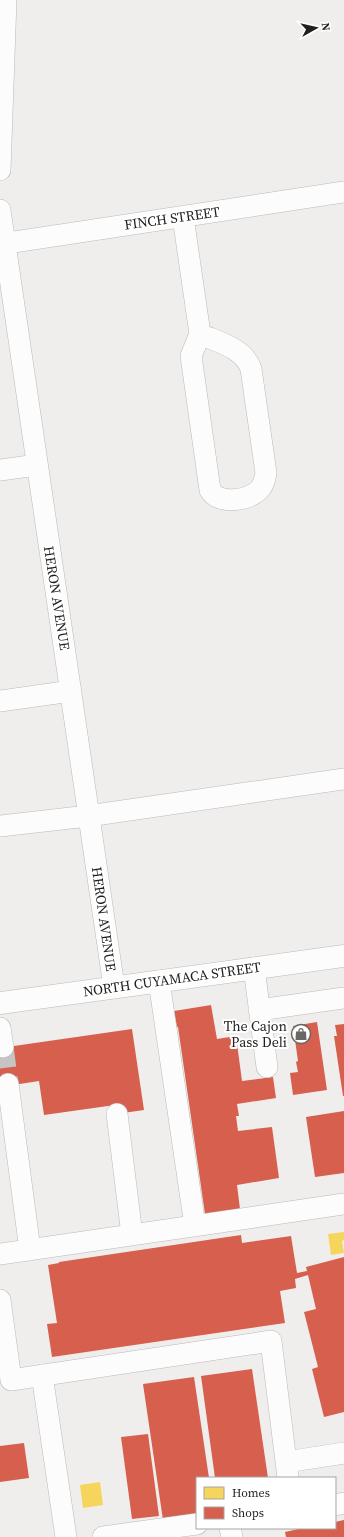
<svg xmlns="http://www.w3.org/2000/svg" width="344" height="1537" font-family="'Source Serif 4',serif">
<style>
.homes{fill:#f6d55c}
.shops{fill:#d6604d}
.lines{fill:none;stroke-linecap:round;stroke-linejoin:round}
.minor-tunnel{stroke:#c6c5c4;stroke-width:21;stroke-dasharray:21 10;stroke-linecap:butt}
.minor-casing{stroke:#bab9b8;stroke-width:22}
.major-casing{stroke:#bab9b8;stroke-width:23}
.minor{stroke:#fdfcfc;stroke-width:21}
.major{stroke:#fdfcfc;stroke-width:22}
.labels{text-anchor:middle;stroke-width:4;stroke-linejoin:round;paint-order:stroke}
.street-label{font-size:14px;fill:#201f1e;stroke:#fff}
.poi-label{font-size:14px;fill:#201f1e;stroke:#fff;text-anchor:end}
</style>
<rect width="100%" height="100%" fill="#f0eeed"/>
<!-- homes -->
<path class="homes" d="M 344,1232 L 344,1240 L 342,1241 L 344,1253 L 331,1255 L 328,1234 Z
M 100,1482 L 103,1505 L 83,1508 L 80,1485 Z"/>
<!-- shops -->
<path class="shops" d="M 211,1005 L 217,1039 L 236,1036 L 242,1081 L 273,1077 L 276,1098 L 237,1104 L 239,1116 L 236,1116 L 238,1131 L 272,1127 L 279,1178 L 237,1185 L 240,1209 L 205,1214 L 178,1027 L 177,1027 L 174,1011 Z
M 317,1022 L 327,1090 L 293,1095 L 290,1073 L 298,1072 L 296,1062 L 298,1061 L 293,1026 Z
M 344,1024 L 344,1096 L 343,1096 L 334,1036 L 337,1036 L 335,1025 Z
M 132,1029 L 144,1110 L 116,1114 L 115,1105 L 44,1115 L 39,1081 L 0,1087 L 0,1048 Z
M 344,1111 L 344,1173 L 315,1177 L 306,1117 Z
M 241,1235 L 242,1243 L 291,1236 L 297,1273 L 307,1271 L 306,1267 L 344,1257 L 344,1412 L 324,1417 L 312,1369 L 318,1367 L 304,1312 L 316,1309 L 308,1275 L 295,1279 L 296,1288 L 280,1291 L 285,1323 L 52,1357 L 47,1324 L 57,1323 L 48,1265 L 59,1263 L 59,1262 Z
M 252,1369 L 268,1478 L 215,1478 L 201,1376 Z
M 194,1377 L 209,1478 L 197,1478 L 197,1515 L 163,1520 L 143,1384 Z
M 148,1434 L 159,1516 L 132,1519 L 121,1437 Z
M 24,1443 L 29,1478 L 0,1482 L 0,1446 Z
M 344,1520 L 344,1537 L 286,1537 L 285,1532 L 303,1528 L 335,1528 L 335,1522 Z"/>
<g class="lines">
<!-- minor-tunnel -->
<path class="minor-tunnel" d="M 3,1047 L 8,1084"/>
<!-- minor casing -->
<g class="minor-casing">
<path id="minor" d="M 0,170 L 6,0
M 0,210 L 114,987
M 183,217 L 200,334 L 191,356 L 210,490 C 219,505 247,501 259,490 C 264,485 265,479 266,473 L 251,369 C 244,348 218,342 200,334
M 0,244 L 344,192
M 0,470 L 37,465
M 0,701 L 71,691
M 0,826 L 88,816 L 344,779
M 254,968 L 267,1067
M 159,981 L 195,1226
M 259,1010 L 344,998
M 0,1028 L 3,1047
M 8,1084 L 30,1250
M 117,1114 L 132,1235
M 0,1254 L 344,1204
M 0,1300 L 11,1380 L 271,1341 L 288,1478
M 42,1375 L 66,1537
M 286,1462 L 344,1453
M 335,1505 L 344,1503
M 230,1528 L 232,1537
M 103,1537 L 197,1524"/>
</g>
<!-- major casing -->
<g class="major-casing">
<path id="major" d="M 0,1003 L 344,956"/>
</g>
<!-- minor -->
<use href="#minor" class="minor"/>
<!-- major -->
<use href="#major" class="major"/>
</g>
<!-- icons -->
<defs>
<g id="shop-ring" transform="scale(1)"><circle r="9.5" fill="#fff" stroke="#696766" stroke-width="1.5"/><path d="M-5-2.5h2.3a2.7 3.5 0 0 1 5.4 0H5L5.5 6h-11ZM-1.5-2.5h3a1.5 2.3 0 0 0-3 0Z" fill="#696766"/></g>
</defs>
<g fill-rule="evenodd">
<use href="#shop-ring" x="301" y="1034"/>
</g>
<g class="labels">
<!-- street labels -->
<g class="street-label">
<text transform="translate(172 218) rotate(-8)" y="5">FINCH STREET</text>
<text transform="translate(57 598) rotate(81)" y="5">HERON AVENUE</text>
<text transform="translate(104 919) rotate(82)" y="5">HERON AVENUE</text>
<text transform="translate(172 979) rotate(-8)" y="5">NORTH CUYAMACA STREET</text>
</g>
<!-- poi labels -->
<g class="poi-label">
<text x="287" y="1031">The Cajon<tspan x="287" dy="16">Pass Deli</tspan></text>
</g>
</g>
<!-- legend -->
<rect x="196" y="1477" width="140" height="52" fill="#ffffff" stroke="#a6a5a5"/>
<rect x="204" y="1487" width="20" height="12" fill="#f6d55c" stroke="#a6a5a5"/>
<text x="232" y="1497" font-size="12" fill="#201f1e">Homes</text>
<rect x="204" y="1507" width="20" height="12" fill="#d6604d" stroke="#a6a5a5"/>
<text x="232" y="1517" font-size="12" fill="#201f1e">Shops</text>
<!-- north arrow -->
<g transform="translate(316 28) rotate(82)" stroke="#ffffff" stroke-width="3" paint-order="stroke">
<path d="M0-3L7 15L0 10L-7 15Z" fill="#201f1e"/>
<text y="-6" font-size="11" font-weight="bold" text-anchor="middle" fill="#201f1e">N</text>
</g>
</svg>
